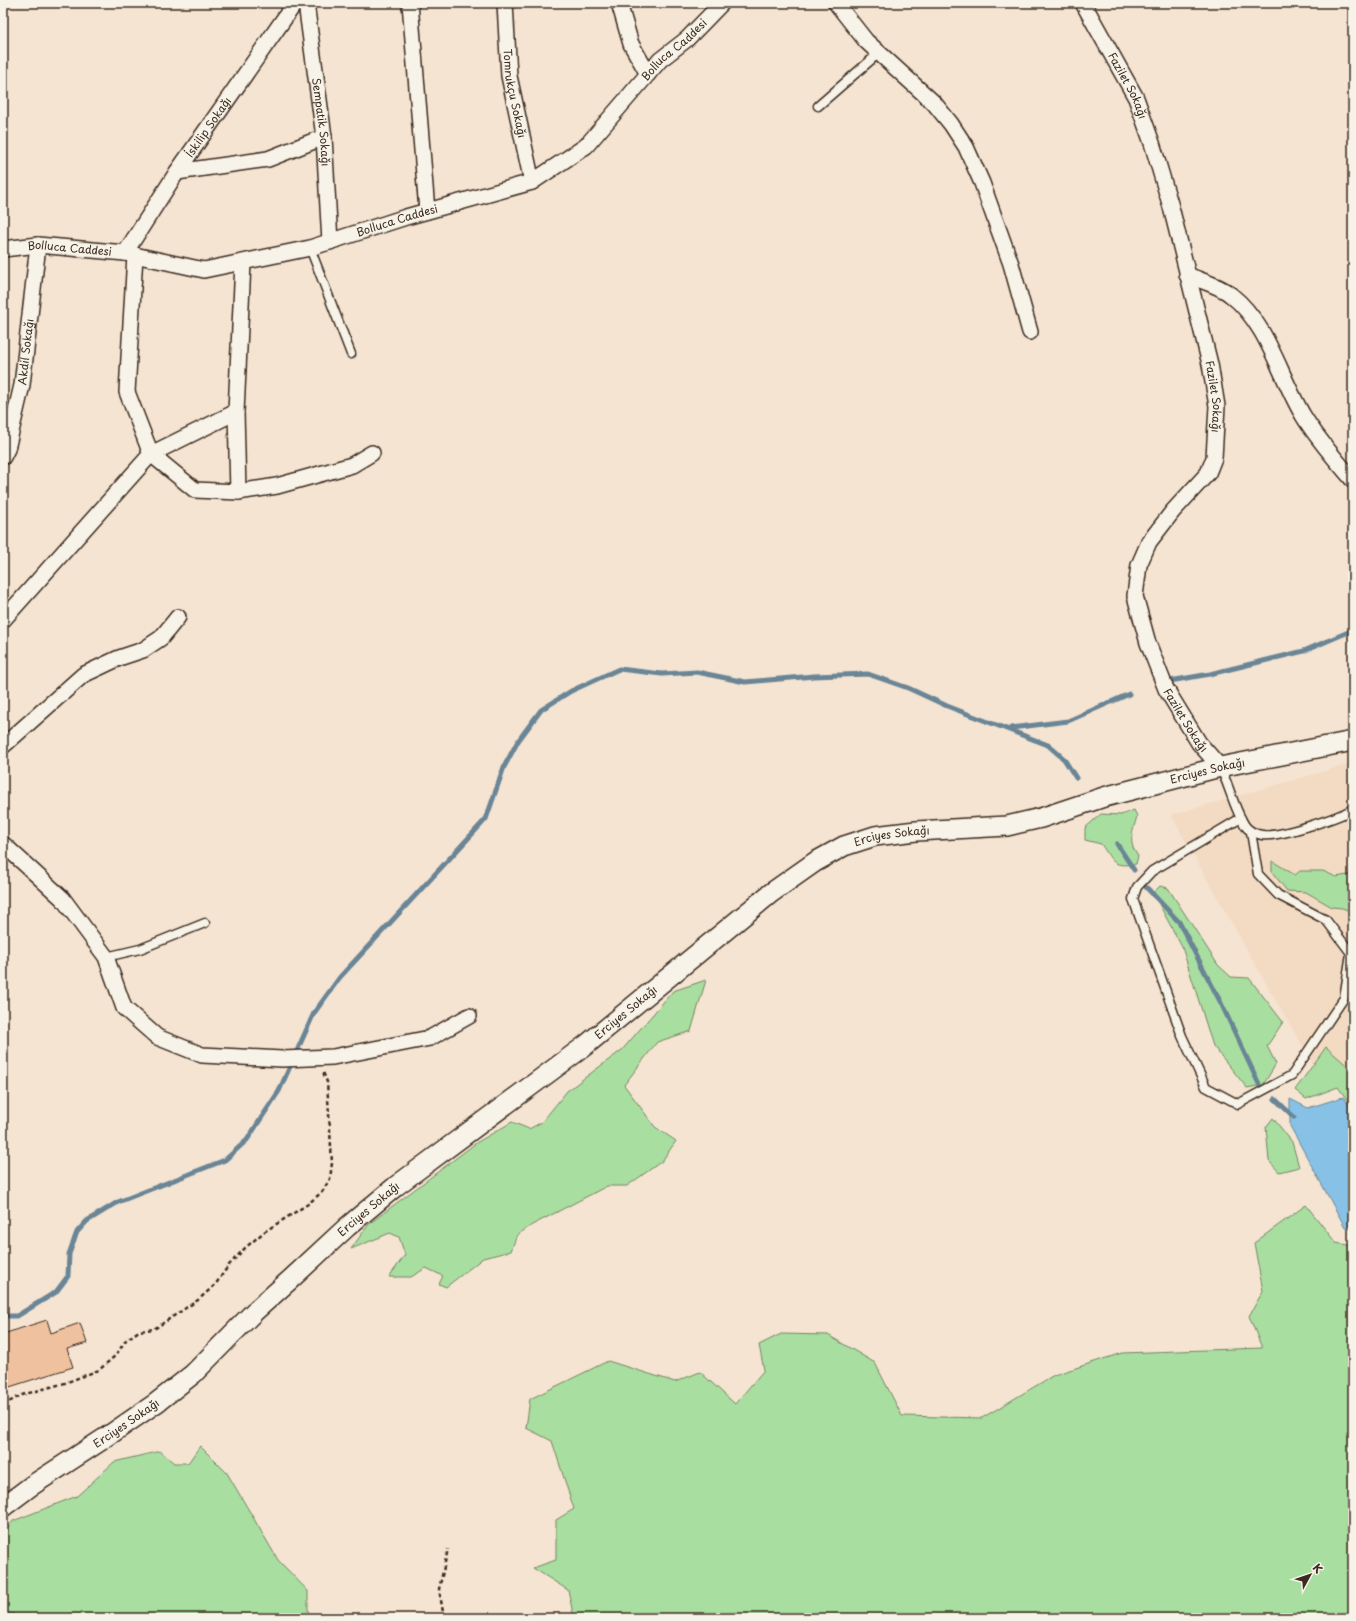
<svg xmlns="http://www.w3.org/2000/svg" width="1356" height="1621" font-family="'Playpen Sans',sans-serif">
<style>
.built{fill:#f3dac3}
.green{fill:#a9dea1;stroke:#728460}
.water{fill:#87c2e6;stroke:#698596}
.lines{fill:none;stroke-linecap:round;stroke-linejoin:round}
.stream{stroke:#698596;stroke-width:5}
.building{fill:#efc19f;stroke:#3b2a1e}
.service-casing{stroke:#3b2a1e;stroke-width:11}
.minor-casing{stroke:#3b2a1e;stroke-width:18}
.tertiary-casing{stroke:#3b2a1e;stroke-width:22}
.path{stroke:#3b2a1e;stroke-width:2.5;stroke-dasharray:4 3;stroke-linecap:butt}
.service{stroke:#f7f3e8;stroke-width:8}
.minor{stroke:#f7f3e8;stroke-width:15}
.tertiary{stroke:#f7f3e8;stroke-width:19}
.labels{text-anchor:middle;stroke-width:3;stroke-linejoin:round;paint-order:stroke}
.street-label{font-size:11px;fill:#3b2a1e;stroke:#f7f3e8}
</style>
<rect width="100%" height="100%" fill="#f5e4d2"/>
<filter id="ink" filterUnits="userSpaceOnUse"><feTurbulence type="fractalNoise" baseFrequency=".025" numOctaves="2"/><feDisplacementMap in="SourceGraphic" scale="8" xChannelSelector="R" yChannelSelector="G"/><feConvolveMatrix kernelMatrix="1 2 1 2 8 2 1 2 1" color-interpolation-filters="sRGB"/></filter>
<g filter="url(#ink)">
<!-- built -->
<path class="built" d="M 1353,763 L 1353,1091 L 1322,1079 L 1277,1003 L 1171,815 Z"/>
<!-- green -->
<path class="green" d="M 1134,810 L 1137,816 C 1133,832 1127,842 1138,856 L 1136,864 C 1112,867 1114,863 1101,844 L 1085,840 L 1085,828 L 1101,814 L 1121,815 Z
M 1272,861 L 1295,875 L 1300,871 L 1323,871 L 1336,877 L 1353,874 L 1353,912 L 1342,908 L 1332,907 L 1306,892 L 1287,891 L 1272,872 Z
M 1160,886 L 1168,888 L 1218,965 L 1231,977 L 1249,978 L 1283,1022 L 1267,1046 L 1276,1064 L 1263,1085 L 1247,1088 L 1213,1046 L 1182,947 L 1153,893 Z
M 706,980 L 691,1031 L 657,1042 L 624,1085 L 655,1127 L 676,1141 L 662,1161 L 627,1186 L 607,1186 L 532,1225 L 517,1235 L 511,1251 L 483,1258 L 446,1287 L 439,1284 L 443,1276 L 426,1268 L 411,1277 L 389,1277 L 405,1255 L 399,1237 L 390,1233 L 351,1249 L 369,1224 L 476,1143 L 512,1122 L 529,1129 L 542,1122 L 567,1091 L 622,1050 L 673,991 Z
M 1326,1047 L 1353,1071 L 1353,1108 L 1338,1087 L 1306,1099 L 1295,1090 Z
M 1273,1118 L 1292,1142 L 1299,1167 L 1279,1172 L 1269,1161 L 1266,1127 Z
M 1306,1205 L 1336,1243 L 1353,1246 L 1353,1618 L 574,1618 L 568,1590 L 533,1568 L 556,1560 L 556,1520 L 574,1509 L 552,1441 L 526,1428 L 530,1399 L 608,1361 L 675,1382 L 700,1372 L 735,1404 L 764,1370 L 759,1345 L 781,1334 L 828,1335 L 875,1363 L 902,1416 L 982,1418 L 1054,1375 L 1122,1353 L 1262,1348 L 1249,1316 L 1263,1291 L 1254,1243 Z
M 200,1446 L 227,1473 L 278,1560 L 308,1591 L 308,1611 L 312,1618 L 17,1618 L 14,1614 L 9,1613 L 10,1618 L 3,1618 L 3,1535 L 13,1521 L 77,1496 L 114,1462 L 160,1451 L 174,1463 L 188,1463 Z"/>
<!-- water -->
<path class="water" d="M 1343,1097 L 1352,1108 L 1350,1128 L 1353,1132 L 1353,1228 L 1345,1227 L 1290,1126 L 1290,1099 L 1308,1108 Z"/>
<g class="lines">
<!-- stream -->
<path class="stream" d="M 1170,681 L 1210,674 L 1304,651 L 1353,630
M 1011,728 L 1068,721 L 1129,694
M 1117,844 L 1134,870
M 1146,887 L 1179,922 L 1221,1003 L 1259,1084
M 1275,1099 L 1294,1117
M 3,1316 L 17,1316 L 56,1292 L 68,1276 L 69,1254 L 77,1232 L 87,1221 L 118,1202 L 225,1160 L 247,1140 L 279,1091 L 314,1013 L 340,977 L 486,819 L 504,767 L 518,741 L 541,710 L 571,691 L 619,669 L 662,674 L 697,672 L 745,682 L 814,676 L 868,674 L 908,688 L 947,706 L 1048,745 L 1064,759 L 1076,778"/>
</g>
<!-- building -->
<path class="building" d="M 47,1320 L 51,1333 L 80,1323 L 87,1343 L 67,1349 L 73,1367 L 3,1389 L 3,1334 Z"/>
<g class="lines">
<!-- service casing -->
<g class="service-casing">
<path id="service" d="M 818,106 L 879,53
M 310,248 L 351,354
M 1220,767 C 1229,785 1234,808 1244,824 C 1247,830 1255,834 1262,835 C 1277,838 1338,818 1353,809
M 1241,818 L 1152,871 L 1137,887 L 1133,899 L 1182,1036 L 1206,1087 L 1238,1104 L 1292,1075 L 1344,998 L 1351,953 L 1326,920 L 1278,895 L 1258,874 L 1251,832
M 106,957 L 140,949 L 205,923"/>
</g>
<!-- minor casing -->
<g class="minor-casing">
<g id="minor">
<path id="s1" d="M 306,3 L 324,137 L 330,242"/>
<path d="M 410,3 L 427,211"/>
<path id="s2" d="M 505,3 L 509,76 L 532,182"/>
<path d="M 619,3 L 631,44 L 648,74"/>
<path d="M 836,3 L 866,41 L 934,103 L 951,124 L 966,147 L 982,183 L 1011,264 L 1030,332"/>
<path id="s3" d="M 1083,3 L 1136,98 L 1152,143 L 1171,207 L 1210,364 L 1217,406 L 1214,458 L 1208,473 L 1173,511 L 1149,542 L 1139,565 L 1135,596 L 1148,643 L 1166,689 L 1199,743 L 1220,767"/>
<path d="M 177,172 L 268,159 L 324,137"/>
<path id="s4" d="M 3,249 L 38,245 L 125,253 L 204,270 L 310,248 L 406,217 L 532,182 L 586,146 L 660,60 L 687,39 L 722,3"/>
<path id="s5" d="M 125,253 L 177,172 L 295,3"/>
<path d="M 135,255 L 127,392 L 151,454 L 195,490 L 238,492 L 277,486 L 352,465 L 372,453"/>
<path d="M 1187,275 C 1201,281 1219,285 1231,295 C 1269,325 1280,378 1304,417 C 1318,440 1336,460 1353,480"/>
<path id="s6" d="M 3,457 L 7,449 L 22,385 L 38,245"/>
<path d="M 238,492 L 236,412 L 243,263"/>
<path d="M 3,620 L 151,454 L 236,412"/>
<path d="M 3,746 L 83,675 L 119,658 L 143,650 L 161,638 L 178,617"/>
<path d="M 3,844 L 63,899 L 106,957 L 124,1008 L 157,1037 L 202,1055 L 282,1059 L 333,1057 L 430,1038 L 469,1016"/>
</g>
</g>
<!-- tertiary casing -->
<g class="tertiary-casing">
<g id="tertiary">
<path id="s7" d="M 3,1507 L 31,1486 L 108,1436 L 156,1403 L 193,1374 L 254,1312 L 292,1278 L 347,1227 L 396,1186 L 586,1045 L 771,893 L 815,862 L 844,846 L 875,836 L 916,831 L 1007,826 L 1041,818 L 1104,797 L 1220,767 L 1353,741"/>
</g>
</g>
<!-- path -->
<path class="path" d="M 3,1405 L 22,1395 L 65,1383 L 99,1370 L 116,1355 L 126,1340 L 139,1331 L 154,1329 L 198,1300 L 215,1285 L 229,1265 L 245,1248 L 264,1232 L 308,1204 L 322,1192 L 330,1179 L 332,1163 L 327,1082 L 323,1072
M 444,1618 L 439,1589 L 448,1549"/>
<!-- service -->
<use href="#service" class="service"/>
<!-- minor -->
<use href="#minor" class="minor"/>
<!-- tertiary -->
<use href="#tertiary" class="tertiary"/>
</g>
</g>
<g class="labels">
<!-- street labels -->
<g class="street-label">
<text dy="4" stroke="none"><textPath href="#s4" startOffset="739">Bolluca Caddesi</textPath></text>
<text dy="4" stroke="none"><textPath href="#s3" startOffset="94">Fazilet Sokağı</textPath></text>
<text dy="4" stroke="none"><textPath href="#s2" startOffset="91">Tomrukçu Sokağı</textPath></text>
<text dy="4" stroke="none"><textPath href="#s1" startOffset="120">Sempatik Sokağı</textPath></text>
<text dy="4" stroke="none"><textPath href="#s5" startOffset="151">İskilip Sokağı</textPath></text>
<text dy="4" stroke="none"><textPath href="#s4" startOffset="403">Bolluca Caddesi</textPath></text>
<text dy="4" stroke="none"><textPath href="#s4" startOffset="67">Bolluca Caddesi</textPath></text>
<text dy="4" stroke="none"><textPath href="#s6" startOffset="108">Akdil Sokağı</textPath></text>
<text dy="4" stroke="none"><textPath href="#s3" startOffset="418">Fazilet Sokağı</textPath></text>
<text dy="4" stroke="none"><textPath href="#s3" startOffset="778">Fazilet Sokağı</textPath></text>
<text dy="4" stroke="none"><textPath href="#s7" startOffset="1445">Erciyes Sokağı</textPath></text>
<text dy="4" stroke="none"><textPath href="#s7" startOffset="1121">Erciyes Sokağı</textPath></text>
<text dy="4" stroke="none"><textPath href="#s7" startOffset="797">Erciyes Sokağı</textPath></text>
<text dy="4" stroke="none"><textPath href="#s7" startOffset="473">Erciyes Sokağı</textPath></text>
<text dy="4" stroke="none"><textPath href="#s7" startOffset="149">Erciyes Sokağı</textPath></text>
</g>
</g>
<!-- margin -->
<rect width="1356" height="1621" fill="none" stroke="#f7f3e8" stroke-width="16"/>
<rect x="8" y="8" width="1340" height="1605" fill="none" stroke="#3b2a1e" stroke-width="1.5" filter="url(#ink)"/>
<!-- north arrow -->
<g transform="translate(1310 1575) rotate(50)" stroke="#f7f3e8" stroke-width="3" paint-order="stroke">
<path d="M0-3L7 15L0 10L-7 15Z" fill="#3b2a1e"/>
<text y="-6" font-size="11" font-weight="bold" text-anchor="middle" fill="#3b2a1e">K</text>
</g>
</svg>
